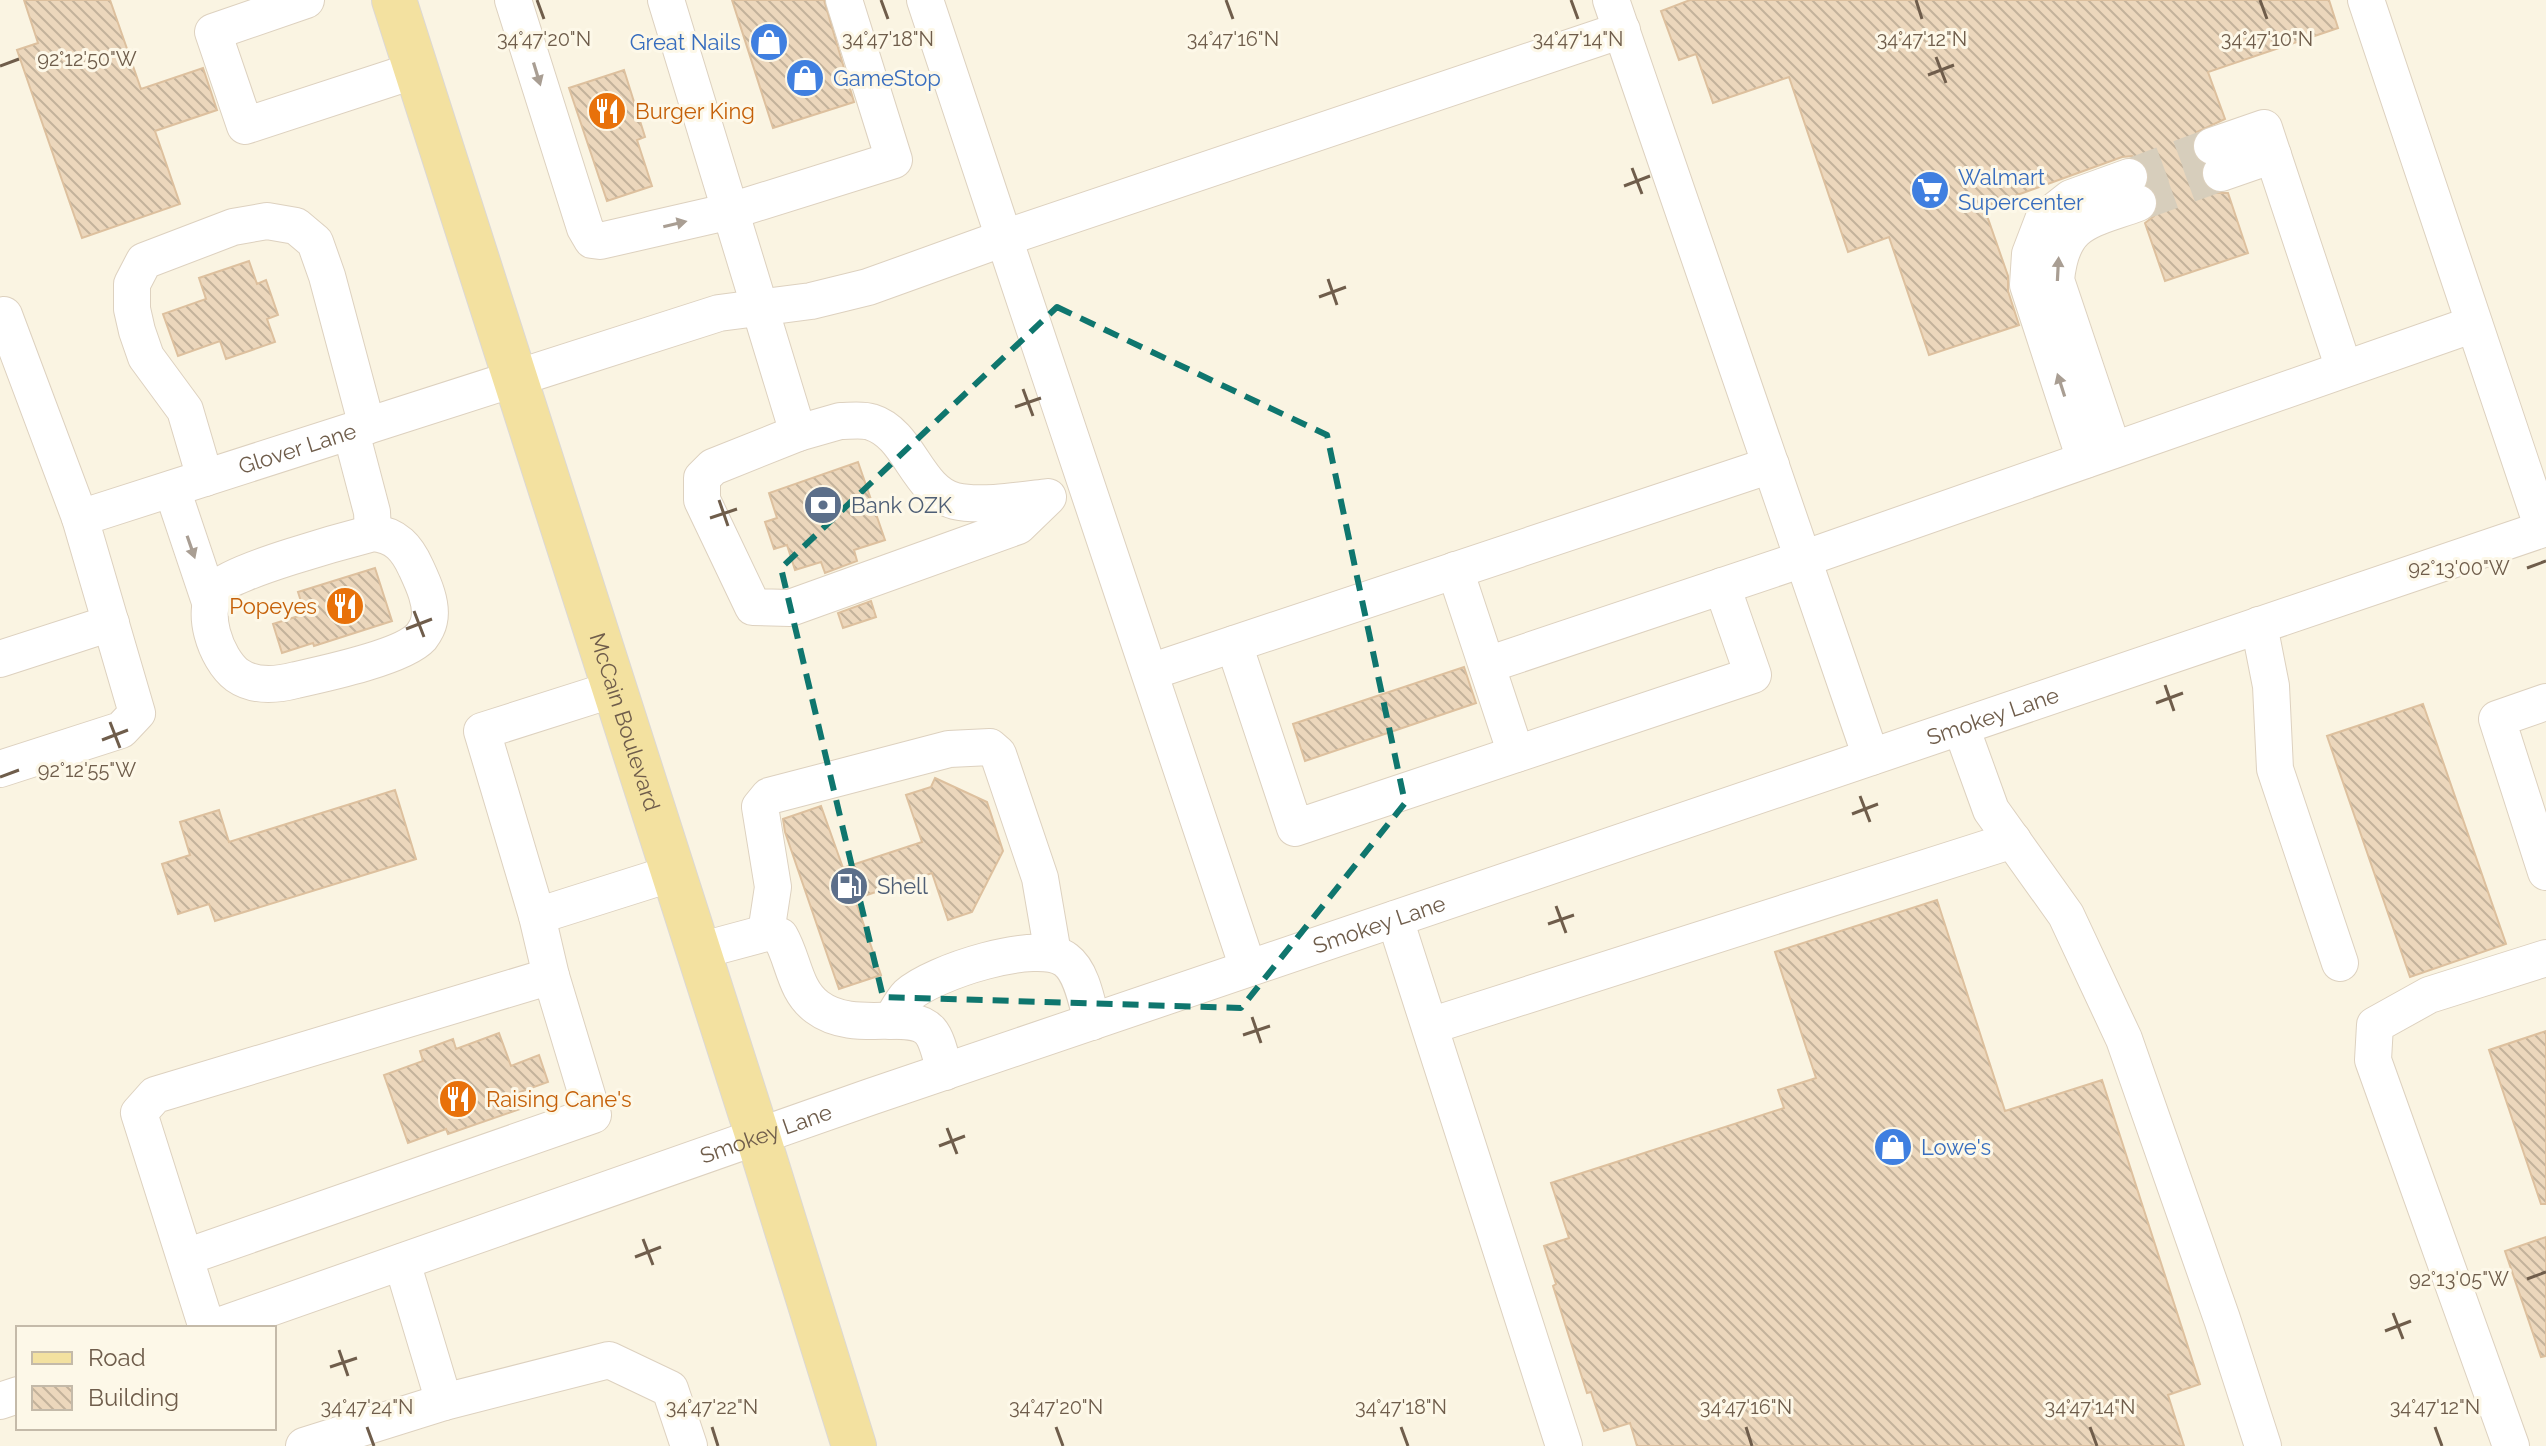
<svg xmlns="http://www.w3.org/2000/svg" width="2546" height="1446" font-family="Raleway,sans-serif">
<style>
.building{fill:url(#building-back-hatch);stroke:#ddc09e;stroke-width:2}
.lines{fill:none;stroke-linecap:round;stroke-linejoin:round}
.minor-tunnel{stroke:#d7cebc;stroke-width:36;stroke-dasharray:36 18;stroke-linecap:butt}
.minor-casing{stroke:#ddd1bf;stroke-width:38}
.major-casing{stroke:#dcd8d4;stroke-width:46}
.minor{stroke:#fff;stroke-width:36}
.major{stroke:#f3e1a0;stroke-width:44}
.oneway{fill:#a99e93}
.marked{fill:none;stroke:#0f766e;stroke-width:6;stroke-dasharray:16 10;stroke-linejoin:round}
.ticks{fill:none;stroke:#6f5d4b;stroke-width:3}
.labels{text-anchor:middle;stroke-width:6;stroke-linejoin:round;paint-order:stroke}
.shop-label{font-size:22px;fill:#366cbe;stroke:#fdf8e8;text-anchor:start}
.food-label{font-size:22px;fill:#c56008;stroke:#fdf8e8;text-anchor:start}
.street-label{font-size:22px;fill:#6f5d4b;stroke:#fdf8e8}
.service-label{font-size:22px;fill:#4e5e75;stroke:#fdf8e8;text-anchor:start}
.ticks-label{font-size:20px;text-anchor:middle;fill:#6f5d4b;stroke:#fdf8e8;stroke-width:6;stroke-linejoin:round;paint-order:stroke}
</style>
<defs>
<pattern id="building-back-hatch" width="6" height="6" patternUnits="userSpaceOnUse" patternTransform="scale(2)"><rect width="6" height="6" fill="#ecd7bc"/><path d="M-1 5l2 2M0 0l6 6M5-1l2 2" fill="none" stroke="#c3b29b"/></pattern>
</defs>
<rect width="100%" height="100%" fill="#faf4e2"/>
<!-- building -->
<path class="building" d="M 24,0 L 110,0 L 141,89 L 203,68 L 217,110 L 155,131 L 180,204 L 82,238 L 17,50 L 38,43 Z
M 732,0 L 824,0 L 854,102 L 773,128 Z
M 1690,0 L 2329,0 L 2338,28 L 2208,72 L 2225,119 L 2197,132 L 2192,141 L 2192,152 L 2203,164 L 2201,179 L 2207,188 L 2216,193 L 2228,193 L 2248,253 L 2165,281 L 2145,223 L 2154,216 L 2159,206 L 2157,195 L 2148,185 L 2149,171 L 2142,161 L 2132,156 L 2122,157 L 1984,207 L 2008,276 L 2008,291 L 2019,325 L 1929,355 L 1889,237 L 1848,252 L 1789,77 L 1713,103 L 1696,54 L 1679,60 L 1661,11 Z
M 624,70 L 645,137 L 637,140 L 652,186 L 607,201 L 569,88 Z
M 249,261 L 257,284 L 266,280 L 278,315 L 267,319 L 275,342 L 226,359 L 220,341 L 178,356 L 163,314 L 206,299 L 199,278 Z
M 858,462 L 885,540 L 854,550 L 857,561 L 825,573 L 821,562 L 795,570 L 787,545 L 774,549 L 765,522 L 777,518 L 769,493 Z
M 375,568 L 392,621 L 314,646 L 313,643 L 282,653 L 273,624 L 305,614 L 298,592 Z
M 871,601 L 876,617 L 843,628 L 838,613 Z
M 1464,667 L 1476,703 L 1305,761 L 1293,724 Z
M 2423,704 L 2506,944 L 2410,977 L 2327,736 Z
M 935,778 L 987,802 L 1003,851 L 972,912 L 948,920 L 932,873 L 855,899 L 881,975 L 839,989 L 785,832 L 783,819 L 821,806 L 843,868 L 922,842 L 906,795 L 931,787 Z
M 395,790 L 416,859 L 215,921 L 209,904 L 178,914 L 162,864 L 190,855 L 180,822 L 219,810 L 229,842 Z
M 1937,900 L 2005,1111 L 2102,1080 L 2200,1384 L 2168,1395 L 2184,1446 L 1637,1446 L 1630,1423 L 1604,1431 L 1591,1392 L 1587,1393 L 1553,1286 L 1556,1284 L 1544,1246 L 1569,1238 L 1551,1183 L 1784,1108 L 1778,1090 L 1816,1078 L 1775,952 Z
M 2546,1031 L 2546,1204 L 2541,1204 L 2489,1050 Z
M 499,1033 L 511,1066 L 539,1055 L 548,1082 L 520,1092 L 526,1107 L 448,1134 L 446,1129 L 408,1143 L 384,1075 L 423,1061 L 420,1051 L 453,1039 L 456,1049 Z
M 2546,1237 L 2546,1356 L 2541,1357 L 2505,1251 Z"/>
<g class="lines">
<!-- minor-tunnel -->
<path class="minor-tunnel" d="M 2129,177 L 2212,146
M 2138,203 L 2221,173"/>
<!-- minor casing -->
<g class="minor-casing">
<g id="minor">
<path d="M 306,0 L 213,32 L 245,126 L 416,70"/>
<path d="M 513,0 L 585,228 L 592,240 L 600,241 L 731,211 L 894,160 L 844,0"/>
<path d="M 666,0 L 798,433"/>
<path d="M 1611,0 L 1871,757"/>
<path d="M 2366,0 L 2543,529"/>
<path d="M 2212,146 L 2264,128 L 2344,369"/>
<path d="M 2221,173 L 2273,155"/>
<path d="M 0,317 L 4,315 L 80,518 L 137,713 L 121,730 L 0,769"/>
<path d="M 840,421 C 849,421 862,419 871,422 C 910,434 916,491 955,501 C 980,507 1023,500 1048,497 L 1018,526 L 790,608 L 753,607 L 702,500 L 702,478 L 713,467 L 798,433 Z"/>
<path d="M 351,432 L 372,512 L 373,533"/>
<path d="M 2113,450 L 2056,280 C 2062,220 2089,221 2138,203"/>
<path d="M 2085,460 L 2028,285 L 2030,254 L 2043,220 L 2071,198 L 2129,177"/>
<path d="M 205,478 L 185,410 L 146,357 L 137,331 L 132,309 L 132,284 L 144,261 L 233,227 L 267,221 L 296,226 L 315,242 L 327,276 L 367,426"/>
<path d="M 172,489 L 211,605"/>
<path id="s1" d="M 80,518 L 719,313 L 811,301 L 868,287 L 1004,238 L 925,0"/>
<path d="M 373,533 C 396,535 407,548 416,568 C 423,583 433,604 429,621 C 428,626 424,633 421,637 C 403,657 323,674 296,680 C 277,685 254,687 237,675 C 216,659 198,609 219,587 C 233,571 346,540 373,533 Z"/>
<path d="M 1455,570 L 1516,754"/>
<path d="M 2259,625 L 2271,686 L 2275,769 L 2340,963"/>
<path d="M 1234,644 L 1295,828 L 1753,675 L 1722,586"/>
<path d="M 0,659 L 111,623"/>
<path d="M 1487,665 L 1803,559 L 2474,324"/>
<path d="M 1150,672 L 1771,465"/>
<path d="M 2546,702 L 2497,719 L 2546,872"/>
<path d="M 1961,727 L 1991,810 L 2066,915 L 2124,1039 L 2222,1319 L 2263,1446"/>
<path d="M 537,916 L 673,873"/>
<path d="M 1395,919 L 1564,1446"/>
<path d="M 766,933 L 773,887 L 760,807 L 769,796 L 949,749 L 990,747 L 998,754 L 1040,878 L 1053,954"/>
<path d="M 699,951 L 766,933 L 780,936 C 794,960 794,990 817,1007 C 854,1035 910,1008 930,1031 C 938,1040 941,1059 945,1072"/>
<path d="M 1248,968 L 1004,238 L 1622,30"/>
<path d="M 891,1021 C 896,1013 901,1002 908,995 C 932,973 1037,938 1066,960 C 1082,972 1087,1003 1092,1022"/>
<path d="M 1430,1026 L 2013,840"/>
<path d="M 186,1257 L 593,1115 L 551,976"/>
<path d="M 402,1262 L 444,1402 L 609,1360 L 670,1389 L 689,1446"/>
<path d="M 207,1328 L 139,1113 L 155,1095 L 551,976 L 537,916 L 482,731 L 614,689"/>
<path id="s2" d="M 213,1328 L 870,1097 L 2546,528"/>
<path d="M 0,1401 L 18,1395"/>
<path d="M 304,1446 L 444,1402"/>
<path d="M 2511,1446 L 2373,1060 L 2375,1025 L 2429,995 L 2546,958"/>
</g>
</g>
<!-- major casing -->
<g class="major-casing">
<g id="major">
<path id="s3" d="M 394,0 L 758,1137 L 854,1446"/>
</g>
</g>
<!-- minor -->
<use href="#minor" class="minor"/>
<!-- major -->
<use href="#major" class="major"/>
</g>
<!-- one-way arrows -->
<defs><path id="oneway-solid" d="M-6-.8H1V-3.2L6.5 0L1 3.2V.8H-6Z" transform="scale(2)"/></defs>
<g class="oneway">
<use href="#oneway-solid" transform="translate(537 74) rotate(73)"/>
<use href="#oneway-solid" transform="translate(675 224) rotate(-13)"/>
<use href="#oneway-solid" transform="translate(2058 269) rotate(-87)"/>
<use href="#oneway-solid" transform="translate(2061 385) rotate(-108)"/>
<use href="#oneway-solid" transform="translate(191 547) rotate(71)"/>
</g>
<!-- marked area -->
<path class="marked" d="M 1057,307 L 1327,435 L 1405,803 L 1241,1008 L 883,997 L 781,568 Z"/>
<!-- ticks -->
<path class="ticks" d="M 537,0 L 544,19M 881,0 L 888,19M 1226,0 L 1233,19M 1571,0 L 1578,19M 1916,0 L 1922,19M 2260,0 L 2267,19M 1936,57 L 1946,83M 0,66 L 19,59M 1928,75 L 1954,65M 1632,168 L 1642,194M 1624,186 L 1650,176M 1328,279 L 1337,305M 1319,297 L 1346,287M 1023,389 L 1033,416M 1015,407 L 1041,398M 719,500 L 728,526M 710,518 L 737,509M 2527,568 L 2546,561M 414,611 L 424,637M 406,629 L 432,619M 2165,685 L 2174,711M 2156,703 L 2183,693M 110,722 L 120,748M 102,740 L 128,730M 0,777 L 19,770M 1860,796 L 1870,822M 1852,814 L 1878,804M 1556,906 L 1566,933M 1548,924 L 1574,915M 1252,1017 L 1261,1043M 1243,1035 L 1270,1026M 947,1128 L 957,1154M 939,1146 L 965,1136M 643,1239 L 653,1265M 635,1257 L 661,1247M 2527,1279 L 2546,1272M 2393,1313 L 2403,1339M 2385,1331 L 2411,1321M 339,1350 L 348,1376M 330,1367 L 357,1358M 367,1427 L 374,1446M 712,1427 L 718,1446M 1056,1427 L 1063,1446M 1401,1427 L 1408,1446M 1746,1427 L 1752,1446M 2090,1427 L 2097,1446M 2435,1427 L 2442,1446"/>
<!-- icons -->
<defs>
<g id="shop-disc" transform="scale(2)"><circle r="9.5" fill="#3f7fe0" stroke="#fdf8e8"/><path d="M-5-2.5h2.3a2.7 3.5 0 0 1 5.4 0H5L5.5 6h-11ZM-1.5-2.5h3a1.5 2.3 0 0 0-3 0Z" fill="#fff"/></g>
<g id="restaurant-disc" transform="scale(2)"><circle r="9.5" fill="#e8710a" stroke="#fdf8e8"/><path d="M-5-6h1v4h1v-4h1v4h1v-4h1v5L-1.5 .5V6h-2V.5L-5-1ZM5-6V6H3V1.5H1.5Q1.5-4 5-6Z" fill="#fff"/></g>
<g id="supermarket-disc" transform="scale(2)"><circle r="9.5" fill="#3f7fe0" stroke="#fdf8e8"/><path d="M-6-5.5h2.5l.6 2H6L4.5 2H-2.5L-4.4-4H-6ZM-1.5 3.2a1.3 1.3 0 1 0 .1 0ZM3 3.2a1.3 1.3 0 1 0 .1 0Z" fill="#fff"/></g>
<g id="bank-disc" transform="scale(2)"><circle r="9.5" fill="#5c6f8a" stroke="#fdf8e8"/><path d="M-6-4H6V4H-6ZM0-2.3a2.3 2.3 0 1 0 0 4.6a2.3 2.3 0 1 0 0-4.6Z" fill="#fff"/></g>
<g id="fuel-disc" transform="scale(2)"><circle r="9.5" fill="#5c6f8a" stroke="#fdf8e8"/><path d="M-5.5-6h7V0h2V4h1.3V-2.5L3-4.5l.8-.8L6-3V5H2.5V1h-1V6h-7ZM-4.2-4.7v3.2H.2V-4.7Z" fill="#fff"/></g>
</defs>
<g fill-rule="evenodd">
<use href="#shop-disc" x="769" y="42"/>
<use href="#shop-disc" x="805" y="78"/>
<use href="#restaurant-disc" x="607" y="111"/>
<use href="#supermarket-disc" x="1930" y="190"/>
<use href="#bank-disc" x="823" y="505"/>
<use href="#restaurant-disc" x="345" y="606"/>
<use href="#fuel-disc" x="849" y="886"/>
<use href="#restaurant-disc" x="458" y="1099"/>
<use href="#shop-disc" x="1893" y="1147"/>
</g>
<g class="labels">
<!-- shop labels -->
<g class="shop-label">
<text x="741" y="50" text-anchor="end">Great Nails</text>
<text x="833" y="86">GameStop</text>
<text x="1958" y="185">Walmart<tspan x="1958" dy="25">Supercenter</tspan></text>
<text x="1921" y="1155">Lowe's</text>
</g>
<!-- food labels -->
<g class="food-label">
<text x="635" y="119">Burger King</text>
<text x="317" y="614" text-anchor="end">Popeyes</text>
<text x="486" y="1107">Raising Cane's</text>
</g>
<!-- street labels -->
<g class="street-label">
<text dy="8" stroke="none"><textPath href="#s1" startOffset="228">Glover Lane</textPath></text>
<text dy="8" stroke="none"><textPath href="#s2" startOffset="1882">Smokey Lane</textPath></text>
<text dy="8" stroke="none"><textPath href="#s3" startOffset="758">McCain Boulevard</textPath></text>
<text dy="8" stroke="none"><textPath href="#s2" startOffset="1234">Smokey Lane</textPath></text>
<text dy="8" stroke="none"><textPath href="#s2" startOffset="586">Smokey Lane</textPath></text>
</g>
<!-- service labels -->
<g class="service-label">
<text x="851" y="513">Bank OZK</text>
<text x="877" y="894">Shell</text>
</g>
</g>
<g class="ticks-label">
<text x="1233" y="46">34°47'16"N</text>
<text x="1578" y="46">34°47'14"N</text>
<text x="1922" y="46">34°47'12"N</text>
<text x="2267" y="46">34°47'10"N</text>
<text x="544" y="46">34°47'20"N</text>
<text x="888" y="46">34°47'18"N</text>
<text x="87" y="66">92°12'50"W</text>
<text x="2459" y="575">92°13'00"W</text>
<text x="87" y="777">92°12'55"W</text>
<text x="2459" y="1286">92°13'05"W</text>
<text x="367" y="1414">34°47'24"N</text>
<text x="712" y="1414">34°47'22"N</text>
<text x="1056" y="1414">34°47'20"N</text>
<text x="1401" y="1414">34°47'18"N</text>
<text x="1746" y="1414">34°47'16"N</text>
<text x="2090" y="1414">34°47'14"N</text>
<text x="2435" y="1414">34°47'12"N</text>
</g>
<!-- legend -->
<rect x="16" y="1326" width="260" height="104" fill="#fdf8e8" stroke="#c4baa9" stroke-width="2"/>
<rect x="32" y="1352" width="40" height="12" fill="#f3e1a0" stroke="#c4baa9" stroke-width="2"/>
<text x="88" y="1366" font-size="24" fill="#6f5d4b">Road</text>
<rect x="32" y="1386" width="40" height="24" fill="url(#building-back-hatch)" stroke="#c4baa9" stroke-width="2"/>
<text x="88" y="1406" font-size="24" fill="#6f5d4b">Building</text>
</svg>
